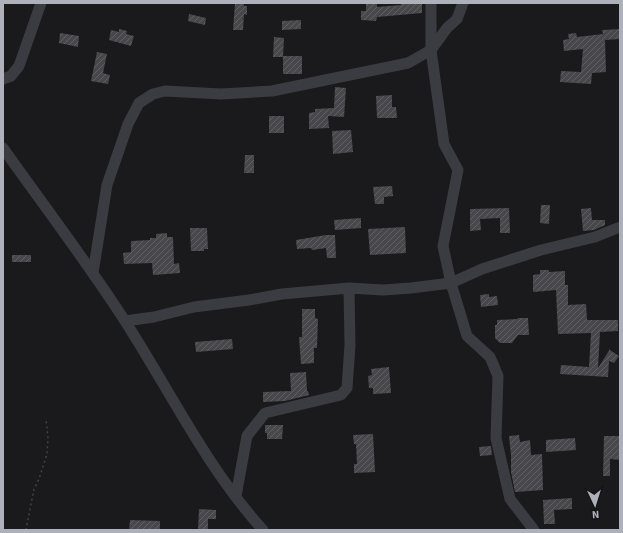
<svg xmlns="http://www.w3.org/2000/svg" width="623" height="533" font-family="'Source Sans 3',sans-serif">
<style>
.building{fill:url(#building-hatch)}
.lines{fill:none;stroke-linecap:round;stroke-linejoin:round}
.path{stroke:#424348;stroke-width:1.5;stroke-dasharray:2 3;stroke-linecap:butt}
.street{stroke:#3b3c41;stroke-width:11}
</style>
<defs>
<pattern id="building-hatch" width="6" height="6" patternUnits="userSpaceOnUse"><rect width="6" height="6" fill="#47474c"/><path d="M-1 1l2-2M0 6l6-6M5 7l2-2" fill="none" stroke="#5f5f64"/></pattern>
</defs>
<rect width="100%" height="100%" fill="#1a1a1c"/>
<!-- building -->
<path class="building" d="M 235,3 L 244,3 L 244,6 L 247,6 L 247,15 L 244,14 L 243,30 L 233,30 Z
M 366,3 L 377,3 L 377,7 L 401,5 L 401,3 L 409,3 L 409,4 L 422,3 L 422,13 L 377,17 L 376,21 L 361,20 L 361,11 L 366,11 Z
M 189,14 L 206,18 L 205,25 L 188,21 Z
M 301,20 L 301,29 L 282,30 L 282,21 Z
M 119,29 L 127,31 L 126,34 L 134,36 L 131,46 L 109,40 L 111,30 L 119,32 Z
M 620,29 L 620,39 L 605,40 L 606,72 L 592,73 L 591,84 L 560,82 L 561,71 L 581,72 L 583,49 L 564,51 L 563,40 L 569,39 L 568,34 L 576,33 L 577,37 L 603,34 L 602,30 Z
M 60,33 L 79,36 L 78,47 L 59,43 Z
M 274,37 L 284,38 L 283,57 L 273,57 Z
M 97,52 L 107,54 L 103,73 L 110,75 L 108,84 L 91,81 Z
M 283,56 L 302,56 L 302,74 L 283,74 Z
M 335,87 L 346,88 L 344,117 L 328,116 L 329,128 L 309,129 L 309,113 L 315,112 L 315,109 L 334,108 Z
M 392,95 L 392,107 L 396,107 L 397,118 L 377,118 L 376,96 Z
M 269,116 L 284,116 L 284,133 L 269,133 Z
M 351,130 L 353,152 L 333,154 L 332,131 Z
M 245,155 L 254,155 L 254,173 L 244,173 Z
M 392,186 L 393,196 L 384,197 L 384,204 L 375,204 L 373,187 Z
M 541,205 L 550,205 L 549,224 L 540,223 Z
M 509,208 L 510,233 L 500,233 L 500,218 L 480,219 L 481,230 L 470,231 L 470,209 Z
M 591,208 L 592,220 L 605,220 L 605,225 L 594,230 L 583,231 L 581,209 Z
M 361,218 L 361,228 L 335,230 L 334,220 Z
M 405,227 L 406,253 L 370,255 L 368,229 Z
M 190,228 L 207,228 L 208,249 L 204,249 L 204,251 L 191,251 Z
M 167,233 L 167,237 L 173,237 L 174,264 L 179,263 L 180,273 L 153,275 L 152,263 L 124,264 L 123,253 L 131,252 L 131,241 L 150,240 L 150,238 L 156,238 L 156,234 Z
M 326,235 L 335,235 L 336,258 L 327,258 L 326,248 L 312,250 L 311,248 L 297,249 L 296,240 Z
M 12,255 L 31,255 L 31,262 L 12,262 Z
M 540,270 L 549,270 L 549,272 L 565,271 L 565,285 L 568,285 L 568,305 L 586,304 L 587,320 L 618,320 L 618,331 L 600,332 L 598,368 L 610,349 L 610,350 L 619,356 L 614,363 L 609,361 L 608,377 L 560,374 L 561,365 L 589,367 L 591,333 L 558,334 L 556,290 L 533,292 L 533,275 L 540,274 Z
M 489,294 L 489,297 L 497,296 L 498,305 L 481,307 L 480,295 Z
M 302,309 L 315,309 L 315,318 L 318,319 L 317,348 L 314,348 L 314,363 L 301,364 L 299,337 L 302,337 Z
M 517,318 L 528,318 L 529,335 L 518,335 L 512,343 L 500,343 L 495,338 L 495,325 L 497,325 L 497,320 L 518,319 Z
M 232,339 L 233,349 L 196,352 L 195,342 Z
M 389,367 L 391,393 L 373,394 L 373,388 L 369,388 L 368,376 L 372,375 L 371,369 Z
M 306,372 L 307,391 L 308,391 L 309,395 L 285,401 L 263,402 L 263,392 L 291,391 L 290,373 Z
M 265,425 L 283,425 L 282,439 L 267,439 L 267,433 L 265,433 Z
M 373,434 L 375,472 L 354,473 L 354,464 L 357,464 L 356,444 L 354,444 L 353,435 Z
M 519,435 L 520,442 L 530,440 L 531,455 L 542,454 L 543,490 L 515,492 L 511,472 L 511,455 L 509,436 Z
M 604,436 L 620,436 L 620,460 L 610,459 L 610,476 L 603,476 Z
M 575,438 L 576,450 L 546,452 L 546,440 Z
M 491,446 L 492,455 L 480,456 L 479,447 Z
M 572,498 L 572,509 L 554,510 L 555,524 L 544,524 L 543,500 Z
M 199,509 L 216,510 L 216,519 L 208,519 L 208,530 L 198,530 Z
M 130,520 L 160,521 L 160,530 L 129,530 Z"/>
<g class="lines">
<!-- path -->
<path class="path" d="M 26,530 L 34,489 L 39,479 L 47,454 L 48,438 L 46,419"/>
<!-- street -->
<path class="street" d="M 431,3 L 431,50 L 444,144 L 458,170 L 443,246 L 451,283 L 467,336 L 490,357 L 498,376 L 496,438 L 510,499 L 534,530
M 3,79 L 11,76 L 19,66 L 41,3
M 3,148 C 44,206 87,262 125,321 C 170,391 207,468 263,530
M 93,273 L 107,185 L 128,124 L 139,103 L 153,94 L 165,91 L 221,94 L 272,91 L 408,63 L 431,50 L 447,28 L 457,19 L 463,3
M 125,321 L 154,317 L 194,307 L 249,300 L 282,294 L 349,288 L 383,290 L 411,288 L 451,283 L 482,269 L 541,250 L 595,237 L 620,227
M 236,496 L 247,436 L 265,413 L 341,395 L 347,388 L 350,345 L 349,288"/>
</g>
<!-- border -->
<rect width="623" height="533" fill="none" stroke="#aeb1ba" stroke-width="8"/>
<!-- north arrow -->
<g transform="translate(595 505) rotate(176)" stroke="#151517" stroke-width="3" paint-order="stroke">
<path d="M0-3L7 15L0 10L-7 15Z" fill="#aeb1ba"/>
<text y="-6" font-size="11" font-weight="bold" text-anchor="middle" fill="#aeb1ba">N</text>
</g>
</svg>
